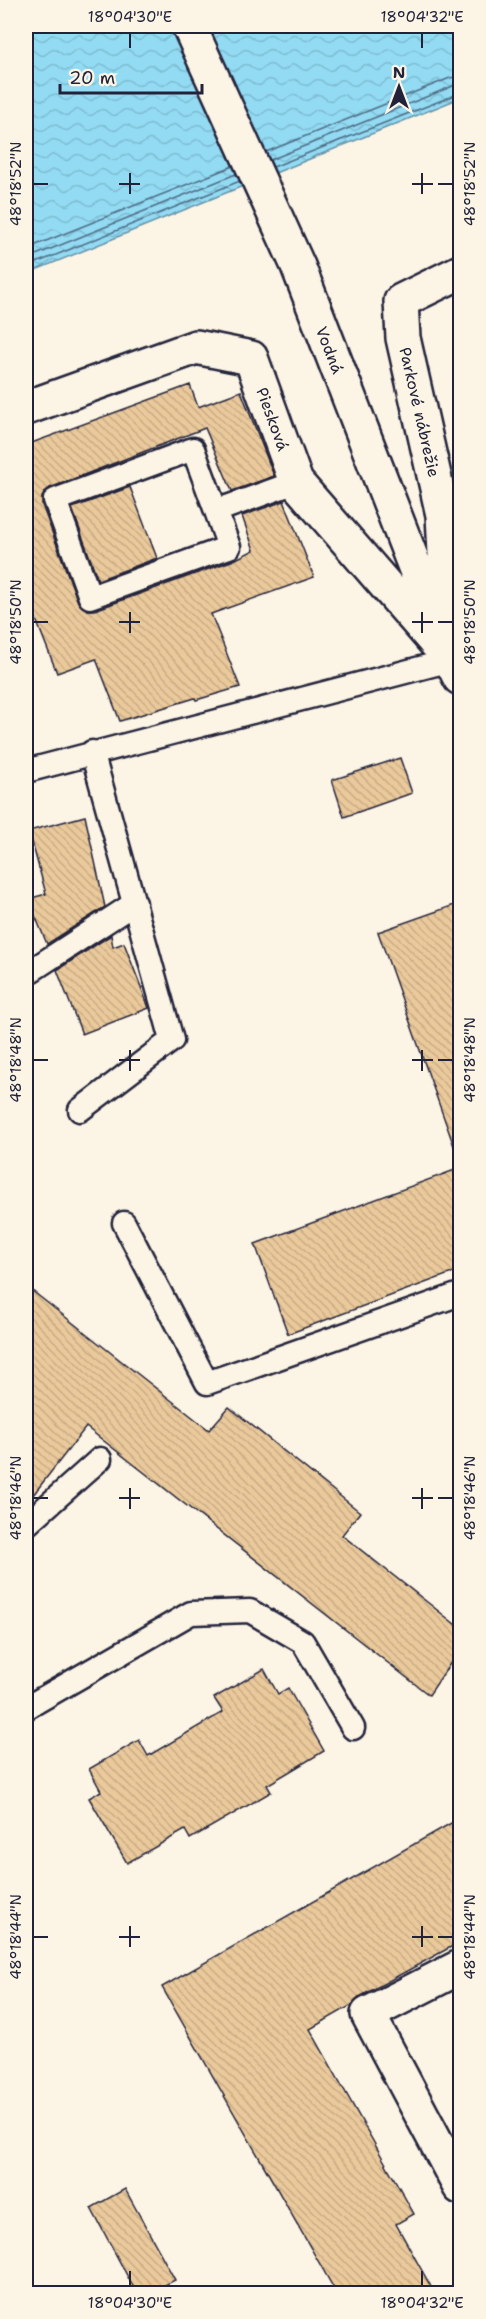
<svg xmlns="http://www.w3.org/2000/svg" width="486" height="2319" font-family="'Shantell Sans',sans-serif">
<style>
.water{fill:url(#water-waves);stroke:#6591a9;stroke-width:1.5}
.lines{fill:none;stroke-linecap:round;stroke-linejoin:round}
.shore{stroke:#4f6c85;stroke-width:1.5}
.building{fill:url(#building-back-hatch);stroke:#22223b;stroke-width:1.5}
.lane-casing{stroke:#22223b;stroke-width:27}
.street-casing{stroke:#22223b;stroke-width:38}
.lane{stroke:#fcf5e5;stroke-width:22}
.street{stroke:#fcf5e5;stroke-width:33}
.ticks{fill:none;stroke:#22223b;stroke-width:2}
.labels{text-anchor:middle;stroke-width:4.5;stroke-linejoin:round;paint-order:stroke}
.street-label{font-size:16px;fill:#22223b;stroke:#fcf5e5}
.neatline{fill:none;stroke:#22223b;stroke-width:2}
.ticks-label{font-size:15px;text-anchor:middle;fill:#22223b}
</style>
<defs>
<pattern id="water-waves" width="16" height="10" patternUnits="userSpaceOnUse" patternTransform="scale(1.5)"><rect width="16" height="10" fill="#92dbf3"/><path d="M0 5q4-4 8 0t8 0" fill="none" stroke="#7ebcd1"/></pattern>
<pattern id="building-back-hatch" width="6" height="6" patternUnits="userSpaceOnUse" patternTransform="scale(1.5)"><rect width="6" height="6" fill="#eac99b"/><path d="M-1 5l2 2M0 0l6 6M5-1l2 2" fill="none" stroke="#c8ac86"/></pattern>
</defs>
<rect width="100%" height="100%" fill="#fcf5e5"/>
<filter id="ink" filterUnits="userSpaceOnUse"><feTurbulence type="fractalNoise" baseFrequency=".0167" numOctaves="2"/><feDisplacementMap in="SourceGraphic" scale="12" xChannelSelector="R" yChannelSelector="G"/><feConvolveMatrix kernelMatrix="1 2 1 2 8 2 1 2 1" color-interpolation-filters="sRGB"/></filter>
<g filter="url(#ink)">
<!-- water -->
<path class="water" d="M 26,26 L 460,26 L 460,98 L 26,274 Z"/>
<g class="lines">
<!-- shore -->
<path class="shore" d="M 266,152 L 450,78 L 460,76
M 270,160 L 453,86 L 460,85
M 273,167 L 460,93
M 26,249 L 233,166
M 26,259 L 236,174
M 26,267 L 240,181"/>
</g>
<!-- building -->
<path class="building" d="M 190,385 L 198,407 L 241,391 L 274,476 L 232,491 L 205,428 L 50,488 L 42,497 L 42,505 L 78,602 L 87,610 L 95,610 L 234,560 L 254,550 L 242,516 L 284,501 L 314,577 L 211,614 L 240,687 L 196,700 L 195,698 L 120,721 L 96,659 L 57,673 L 26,594 L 26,445 Z
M 130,487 L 157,558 L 98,580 L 72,508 Z
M 400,758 L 412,793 L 344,817 L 332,780 Z
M 85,816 L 105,907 L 47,944 L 28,899 L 46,894 L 29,831 Z
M 460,903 L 460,1148 L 455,1149 L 378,932 Z
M 111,935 L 113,947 L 124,943 L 149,1008 L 82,1034 L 57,970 Z
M 460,1168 L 460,1270 L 288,1334 L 255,1244 Z
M 26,1286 L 209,1430 L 229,1407 L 360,1512 L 342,1535 L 460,1628 L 460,1649 L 429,1695 L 86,1427 L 26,1504 Z
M 264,1669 L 278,1694 L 288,1688 L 324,1751 L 267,1785 L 271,1792 L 190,1839 L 185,1830 L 127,1863 L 89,1798 L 101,1791 L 89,1769 L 139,1740 L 148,1756 L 223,1712 L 214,1698 Z
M 460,1818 L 460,1942 L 359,1997 L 352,2005 L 310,2029 L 414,2214 L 396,2224 L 435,2294 L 337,2294 L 162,1987 Z
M 125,2189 L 175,2280 L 147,2294 L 137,2294 L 91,2208 Z"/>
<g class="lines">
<!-- lane casing -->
<g class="lane-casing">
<path id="lane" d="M 216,511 L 193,449 L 55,500 L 90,597 L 229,547 L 216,511 L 296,482
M 26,771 L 451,660
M 26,974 L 135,903
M 80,1110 L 172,1040 L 92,752
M 124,1223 L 207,1383 L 460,1294
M 26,1525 L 100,1459
M 26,1708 L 191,1613 L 250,1611 L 303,1642 L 353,1728"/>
</g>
<!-- street casing -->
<g class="street-casing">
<path id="street" d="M 189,26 L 298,266 L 451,660 L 460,678
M 26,408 L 196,347 L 251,358 L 296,482 L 436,643
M 449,631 L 443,515 L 403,338 L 401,301 L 460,272
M 460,1967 L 368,2014 L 460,2187"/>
</g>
<!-- lane -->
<use href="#lane" class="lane"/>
<!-- street -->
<use href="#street" class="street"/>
</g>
</g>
<!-- ticks -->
<path class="ticks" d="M 130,33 L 130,48M 422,33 L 422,48M 130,173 L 130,194M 422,173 L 422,194M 33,184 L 48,184M 119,184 L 140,184M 412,184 L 433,184M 438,184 L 453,184M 130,612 L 130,633M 422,612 L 422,633M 33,622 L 48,622M 119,622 L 140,622M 412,622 L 433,622M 438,622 L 453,622M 130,1050 L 130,1071M 422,1050 L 422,1071M 33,1060 L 48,1060M 119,1060 L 140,1060M 412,1060 L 433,1060M 438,1060 L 453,1060M 130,1488 L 130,1509M 422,1488 L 422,1509M 33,1498 L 48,1498M 119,1498 L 140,1498M 412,1498 L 433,1498M 438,1498 L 453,1498M 130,1926 L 130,1947M 422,1926 L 422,1947M 33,1937 L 48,1937M 119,1937 L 140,1937M 412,1937 L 433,1937M 438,1937 L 453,1937M 130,2271 L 130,2286M 422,2271 L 422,2286"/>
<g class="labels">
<!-- street labels -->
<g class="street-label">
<text transform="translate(330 350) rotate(69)" y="6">Vodná</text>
<text transform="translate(420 412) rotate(77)" y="6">Parkové nábrežie</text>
<text transform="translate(273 419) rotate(70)" y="6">Piesková</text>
</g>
</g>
<!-- margin -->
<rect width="486" height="2319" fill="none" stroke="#fcf5e5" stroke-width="66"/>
<!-- north arrow -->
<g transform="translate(399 87)" stroke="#fcf5e5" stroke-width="4.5" paint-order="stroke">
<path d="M0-4.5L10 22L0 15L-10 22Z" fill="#22223b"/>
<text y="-9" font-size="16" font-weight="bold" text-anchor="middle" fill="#22223b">N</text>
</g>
<!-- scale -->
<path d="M60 84v9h142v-9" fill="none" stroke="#22223b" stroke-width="3"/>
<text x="69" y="84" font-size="18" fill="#22223b" stroke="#fcf5e5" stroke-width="4.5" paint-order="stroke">20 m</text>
<rect x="33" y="33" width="420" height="2253" class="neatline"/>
<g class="ticks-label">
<text x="130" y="22">18°04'30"E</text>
<text x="422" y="22">18°04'32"E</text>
<text transform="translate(16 184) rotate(-90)" y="5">48°18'52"N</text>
<text transform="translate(470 184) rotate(-90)" y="5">48°18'52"N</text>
<text transform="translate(16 622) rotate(-90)" y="5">48°18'50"N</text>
<text transform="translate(470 622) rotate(-90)" y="5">48°18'50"N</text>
<text transform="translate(16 1060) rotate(-90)" y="5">48°18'48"N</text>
<text transform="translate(470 1060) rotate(-90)" y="5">48°18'48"N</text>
<text transform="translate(16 1498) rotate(-90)" y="5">48°18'46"N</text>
<text transform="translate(470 1498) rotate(-90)" y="5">48°18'46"N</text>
<text transform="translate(16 1937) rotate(-90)" y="5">48°18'44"N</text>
<text transform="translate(470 1937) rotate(-90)" y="5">48°18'44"N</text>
<text x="130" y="2308">18°04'30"E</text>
<text x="422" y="2308">18°04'32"E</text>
</g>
</svg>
